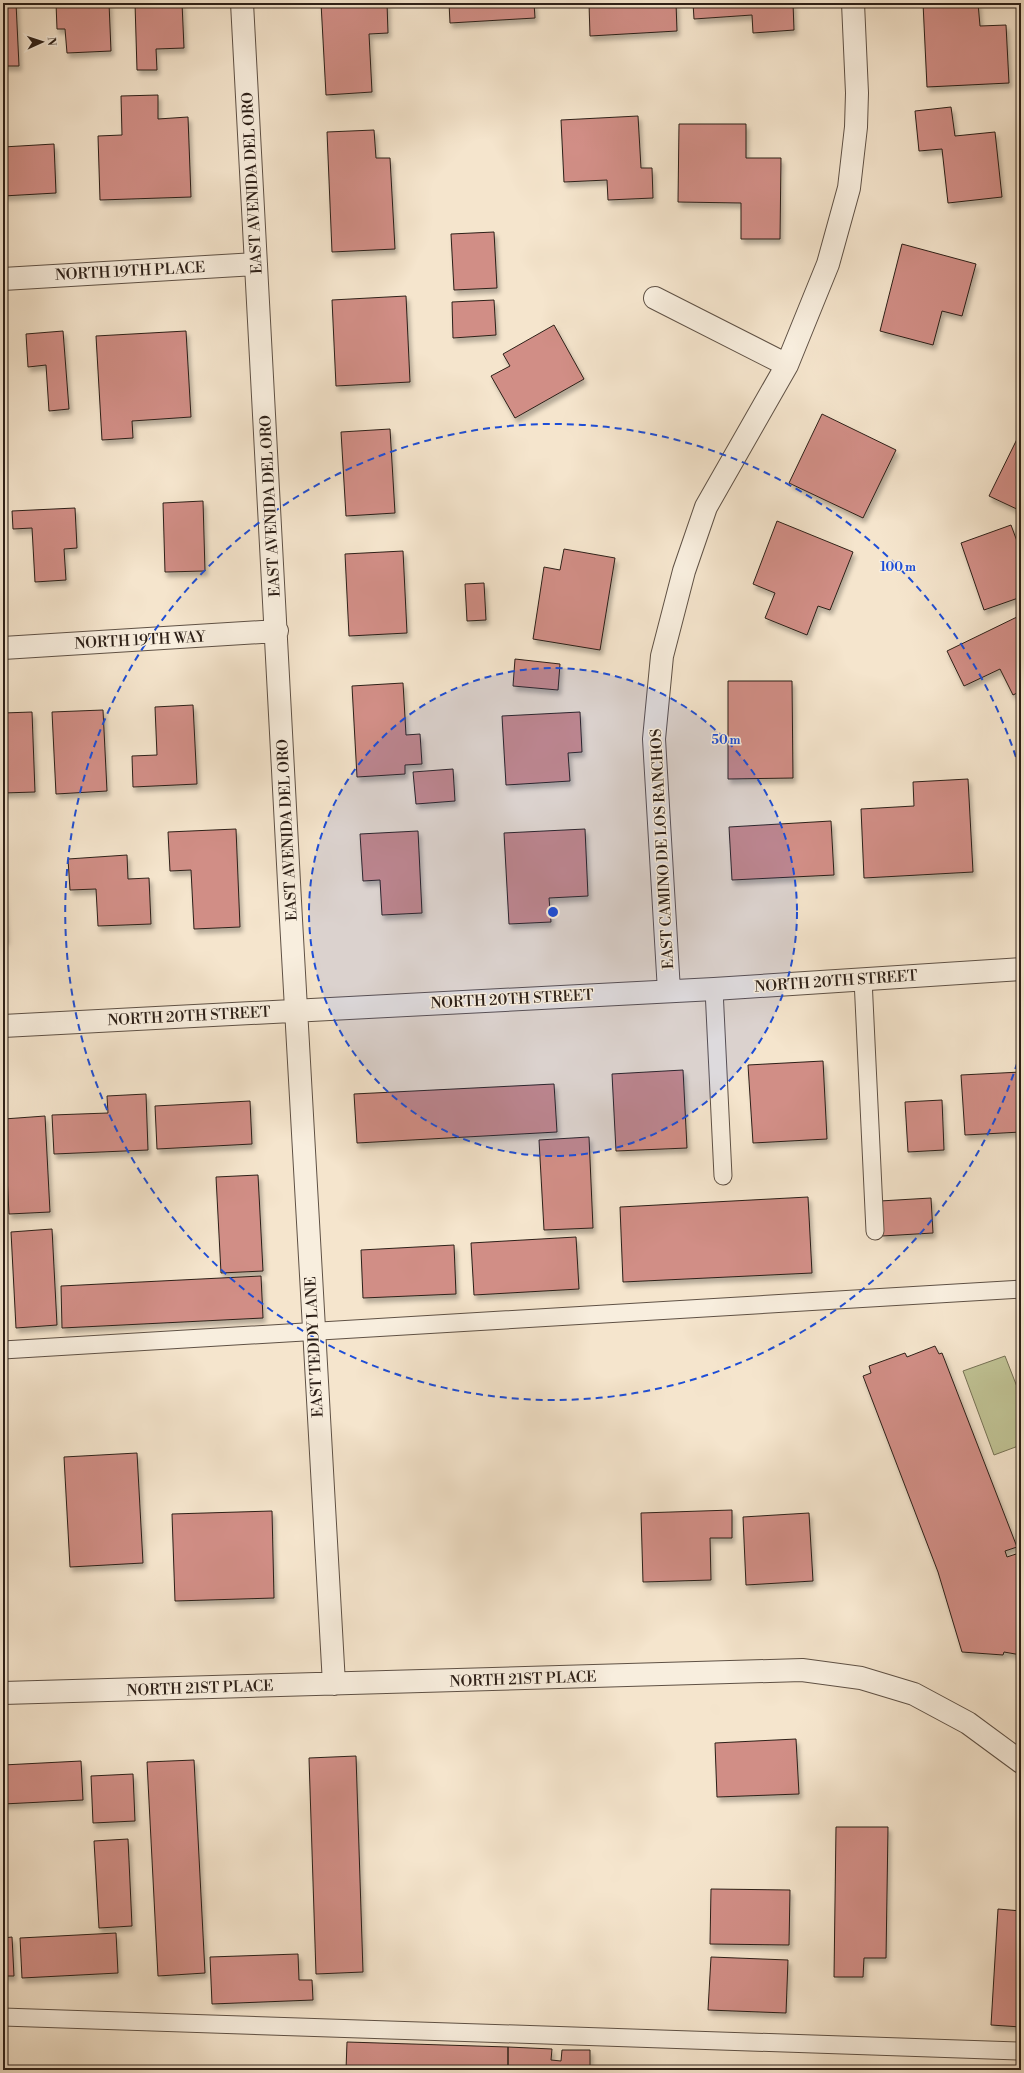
<svg xmlns="http://www.w3.org/2000/svg" width="1024" height="2073" font-family="'Libre Bodoni',serif">
<style>
.green{fill:#c0c395;stroke:#767256}
.building{fill:#d18e86;stroke:#2d2018;filter:url(#shadow)}
.lines{fill:none;stroke-linecap:round;stroke-linejoin:round}
.lane-casing{stroke:#5f5145;stroke-width:19}
.street-casing{stroke:#5f5145;stroke-width:24}
.lane{stroke:#f8eede;stroke-width:17}
.street{stroke:#f8eede;stroke-width:22}
.ring{fill:none;stroke:#1d4ed8;stroke-width:2;stroke-dasharray:7 5}
.labels{text-anchor:middle;stroke-width:3;stroke-linejoin:round;paint-order:stroke}
.street-label{font-size:15px;fill:#2d2018;stroke:#f8eede}
.centre{fill:#1d4ed8;stroke:#f8eede;stroke-width:2}
.ring-label{font-size:12px;text-anchor:middle;font-weight:bold;fill:#1d4ed8;stroke:#f8eede;stroke-width:3;stroke-linejoin:round;paint-order:stroke}
</style>
<defs>
<filter id="shadow"><feDropShadow dx="2.5" dy="4.5" stdDeviation="2" flood-color="#0004"/></filter>
</defs>
<rect width="100%" height="100%" fill="#f5e5cd"/>
<filter id="stains"><feTurbulence type="fractalNoise" baseFrequency=".005" numOctaves="4"/><feColorMatrix values="0 0 0 0 .2 0 0 0 0 .09 0 0 0 0 .02 0 0 0 .5 -.17"/></filter>
<radialGradient id="worn" r=".72"><stop offset=".6" stop-color="#630" stop-opacity="0"/><stop offset="1" stop-color="#630" stop-opacity=".3"/></radialGradient>
<!-- green -->
<path class="green" d="M 1005,1356 L 1021,1397 L 1021,1445 L 994,1455 L 963,1371 Z"/>
<!-- building -->
<path class="building" d="M 3,3 L 16,3 L 19,66 L 3,66 Z
M 56,3 L 109,3 L 111,51 L 67,53 L 65,29 L 57,29 Z
M 135,3 L 182,3 L 184,48 L 156,49 L 157,70 L 137,70 Z
M 321,3 L 387,3 L 388,33 L 369,34 L 372,92 L 326,95 Z
M 449,3 L 534,3 L 535,18 L 450,23 Z
M 589,3 L 676,3 L 677,31 L 590,36 Z
M 693,3 L 793,3 L 794,30 L 753,33 L 752,15 L 694,19 Z
M 923,3 L 978,3 L 980,26 L 1006,25 L 1009,83 L 927,87 Z
M 158,95 L 158,119 L 188,117 L 191,197 L 100,200 L 98,136 L 122,135 L 121,96 Z
M 951,107 L 955,136 L 995,132 L 1002,197 L 948,203 L 942,149 L 919,151 L 915,111 Z
M 638,116 L 641,168 L 652,168 L 653,198 L 608,200 L 607,180 L 564,182 L 561,120 Z
M 679,124 L 746,124 L 746,158 L 781,158 L 780,239 L 741,239 L 741,203 L 678,202 Z
M 374,130 L 376,158 L 390,158 L 395,249 L 332,252 L 327,132 Z
M 54,144 L 56,193 L 3,196 L 3,147 Z
M 494,232 L 497,288 L 454,290 L 451,234 Z
M 902,244 L 976,264 L 962,316 L 942,311 L 933,345 L 880,331 Z
M 406,296 L 410,382 L 336,386 L 332,300 Z
M 494,300 L 496,335 L 453,338 L 452,302 Z
M 554,325 L 584,379 L 515,418 L 491,376 L 510,366 L 503,354 Z
M 63,331 L 69,409 L 49,411 L 46,365 L 28,367 L 26,334 Z
M 186,331 L 191,417 L 132,421 L 133,438 L 102,440 L 96,336 Z
M 822,414 L 896,450 L 863,518 L 789,483 Z
M 390,429 L 395,513 L 346,516 L 341,432 Z
M 1020,433 L 1021,433 L 1021,511 L 989,496 Z
M 203,501 L 205,571 L 165,572 L 163,503 Z
M 75,508 L 77,548 L 64,549 L 66,580 L 35,582 L 32,528 L 13,529 L 12,511 Z
M 777,521 L 853,552 L 830,610 L 818,606 L 807,635 L 765,618 L 775,593 L 753,584 Z
M 1011,525 L 1021,552 L 1021,597 L 984,610 L 961,543 Z
M 564,549 L 615,558 L 600,650 L 533,639 L 544,567 L 560,570 Z
M 403,551 L 407,633 L 349,636 L 345,554 Z
M 484,583 L 486,620 L 467,621 L 465,584 Z
M 1021,615 L 1021,691 L 1013,695 L 1000,669 L 964,686 L 947,651 Z
M 515,659 L 560,664 L 558,690 L 513,686 Z
M 728,681 L 792,681 L 793,778 L 728,779 Z
M 403,683 L 406,735 L 420,734 L 422,764 L 405,765 L 405,774 L 357,777 L 352,686 Z
M 193,705 L 197,784 L 133,787 L 132,756 L 157,755 L 155,707 Z
M 103,710 L 107,791 L 56,794 L 52,712 Z
M 32,712 L 35,792 L 3,793 L 3,713 Z
M 580,712 L 582,752 L 568,753 L 570,781 L 506,785 L 502,716 Z
M 453,769 L 455,801 L 416,804 L 413,772 Z
M 968,779 L 973,872 L 864,878 L 861,809 L 914,806 L 913,782 Z
M 831,821 L 834,875 L 732,880 L 729,827 Z
M 236,829 L 240,927 L 194,929 L 191,870 L 170,871 L 168,832 Z
M 585,829 L 588,896 L 549,898 L 551,922 L 509,924 L 504,833 Z
M 418,831 L 422,913 L 382,915 L 380,880 L 363,881 L 360,834 Z
M 127,855 L 128,879 L 149,878 L 151,924 L 98,926 L 96,889 L 70,890 L 68,859 Z
M 3,887 L 6,940 L 3,940 Z
M 823,1061 L 827,1139 L 753,1143 L 748,1065 Z
M 683,1070 L 687,1148 L 616,1151 L 612,1074 Z
M 1021,1072 L 1021,1135 L 1021,1132 L 965,1135 L 961,1075 Z
M 554,1084 L 557,1132 L 357,1143 L 354,1094 Z
M 146,1094 L 148,1150 L 54,1154 L 52,1115 L 108,1113 L 107,1096 Z
M 942,1100 L 944,1150 L 908,1152 L 905,1102 Z
M 250,1101 L 252,1144 L 157,1149 L 155,1106 Z
M 45,1116 L 50,1212 L 9,1214 L 4,1119 Z
M 589,1137 L 593,1228 L 544,1230 L 539,1140 Z
M 258,1175 L 263,1271 L 221,1273 L 216,1177 Z
M 808,1197 L 812,1273 L 623,1282 L 620,1207 Z
M 931,1198 L 933,1233 L 882,1236 L 880,1201 Z
M 52,1229 L 57,1325 L 16,1328 L 11,1232 Z
M 576,1237 L 579,1289 L 474,1295 L 471,1243 Z
M 454,1245 L 456,1294 L 363,1298 L 361,1250 Z
M 261,1276 L 263,1318 L 62,1328 L 61,1286 Z
M 935,1346 L 939,1354 L 942,1353 L 1017,1547 L 1005,1551 L 1007,1557 L 1016,1554 L 1021,1567 L 1021,1655 L 1004,1652 L 1003,1655 L 962,1652 L 938,1572 L 863,1376 L 871,1373 L 869,1366 L 905,1353 L 907,1357 Z
M 137,1453 L 143,1563 L 70,1567 L 64,1457 Z
M 732,1510 L 732,1538 L 710,1538 L 711,1580 L 643,1582 L 641,1513 Z
M 272,1511 L 274,1598 L 175,1601 L 172,1514 Z
M 809,1513 L 813,1581 L 746,1585 L 743,1517 Z
M 796,1739 L 799,1794 L 717,1797 L 715,1743 Z
M 356,1756 L 363,1972 L 316,1974 L 309,1758 Z
M 194,1760 L 205,1973 L 158,1976 L 147,1762 Z
M 81,1761 L 83,1800 L 3,1804 L 3,1765 Z
M 133,1774 L 135,1821 L 93,1823 L 91,1776 Z
M 836,1827 L 888,1827 L 886,1958 L 864,1958 L 863,1977 L 834,1977 Z
M 128,1839 L 132,1926 L 99,1928 L 94,1841 Z
M 711,1889 L 790,1890 L 789,1945 L 710,1944 Z
M 998,1909 L 1021,1911 L 1021,2027 L 991,2025 Z
M 116,1933 L 118,1973 L 22,1978 L 20,1938 Z
M 12,1937 L 14,1976 L 3,1976 L 3,1938 Z
M 298,1954 L 299,1980 L 312,1980 L 313,2000 L 212,2004 L 210,1957 Z
M 711,1957 L 788,1960 L 786,2013 L 708,2010 Z
M 347,2042 L 508,2047 L 508,2070 L 346,2070 Z
M 508,2047 L 552,2049 L 551,2060 L 561,2061 L 562,2050 L 590,2050 L 590,2070 L 508,2070 Z"/>
<g class="lines">
<!-- lane casing -->
<g class="lane-casing">
<path id="lane" d="M 863,979 L 875,1231
M 714,989 L 723,1176
M 3,1350 L 1021,1289
M 3,2017 L 1021,2051"/>
</g>
<!-- street casing -->
<g class="street-casing">
<path id="street" d="M 242,3 C 272,563 301,1124 334,1684
M 3,279 L 256,264
M 655,298 L 787,365
M 3,648 L 277,631
M 669,991 L 654,739 L 662,656 L 684,571 L 706,507 L 787,365 L 828,264 L 849,188 L 856,127 L 857,93 L 853,3
M 3,1026 L 714,989 L 1021,969
M 3,1693 L 802,1670 L 861,1678 L 914,1694 L 968,1723 L 1021,1762"/>
</g>
<!-- lane -->
<use href="#lane" class="lane"/>
<!-- street -->
<use href="#street" class="street"/>
</g>
<!-- distance rings -->
<circle cx="553" cy="912" r="244" fill="#1d4ed8" fill-opacity=".12"/>
<g class="ring">
<circle cx="553" cy="912" r="244"/>
<path d="M1021 1051A488 488 0 1 1 1021 773"/>
</g>
<g class="labels">
<!-- street labels -->
<g class="street-label">
<text transform="translate(252 183) rotate(-93)" y="5">EAST AVENIDA DEL ORO</text>
<text transform="translate(130 271) rotate(-3)" y="5">NORTH 19TH PLACE</text>
<text transform="translate(270 506) rotate(-93)" y="5">EAST AVENIDA DEL ORO</text>
<text transform="translate(140 640) rotate(-3)" y="5">NORTH 19TH WAY</text>
<text transform="translate(287 830) rotate(-93)" y="5">EAST AVENIDA DEL ORO</text>
<text transform="translate(662 849) rotate(-93)" y="5">EAST CAMINO DE LOS RANCHOS</text>
<text transform="translate(836 981) rotate(-4)" y="5">NORTH 20TH STREET</text>
<text transform="translate(512 999) rotate(-3)" y="5">NORTH 20TH STREET</text>
<text transform="translate(189 1016) rotate(-3)" y="5">NORTH 20TH STREET</text>
<text transform="translate(314 1347) rotate(-93)" y="5">EAST TEDDY LANE</text>
<text transform="translate(523 1679) rotate(-2)" y="5">NORTH 21ST PLACE</text>
<text transform="translate(200 1688) rotate(-2)" y="5">NORTH 21ST PLACE</text>
</g>
</g>
<circle cx="553" cy="912" r="6" class="centre"/>
<g class="ring-label">
<text x="898" y="571">100 m</text>
<text x="726" y="744">50 m</text>
</g>
<!-- margin -->
<rect width="1024" height="2073" fill="none" stroke="#f5e5cd" stroke-width="16"/>
<rect x="4" y="4" width="1016" height="2065" fill="none" stroke="#2d2018" stroke-width="2"/>
<rect x="8" y="8" width="1008" height="2057" fill="none" stroke="#2d2018"/>
<!-- north arrow -->
<g transform="translate(42 42) rotate(87)" stroke="#f8eede" stroke-width="3" paint-order="stroke">
<path d="M0-3L7 15L0 10L-7 15Z" fill="#2d2018"/>
<text y="-6" font-size="11" font-weight="bold" text-anchor="middle" fill="#2d2018">N</text>
</g>
<rect width="100%" height="100%" filter="url(#stains)"/>
<rect width="100%" height="100%" fill="url(#worn)"/>
</svg>
